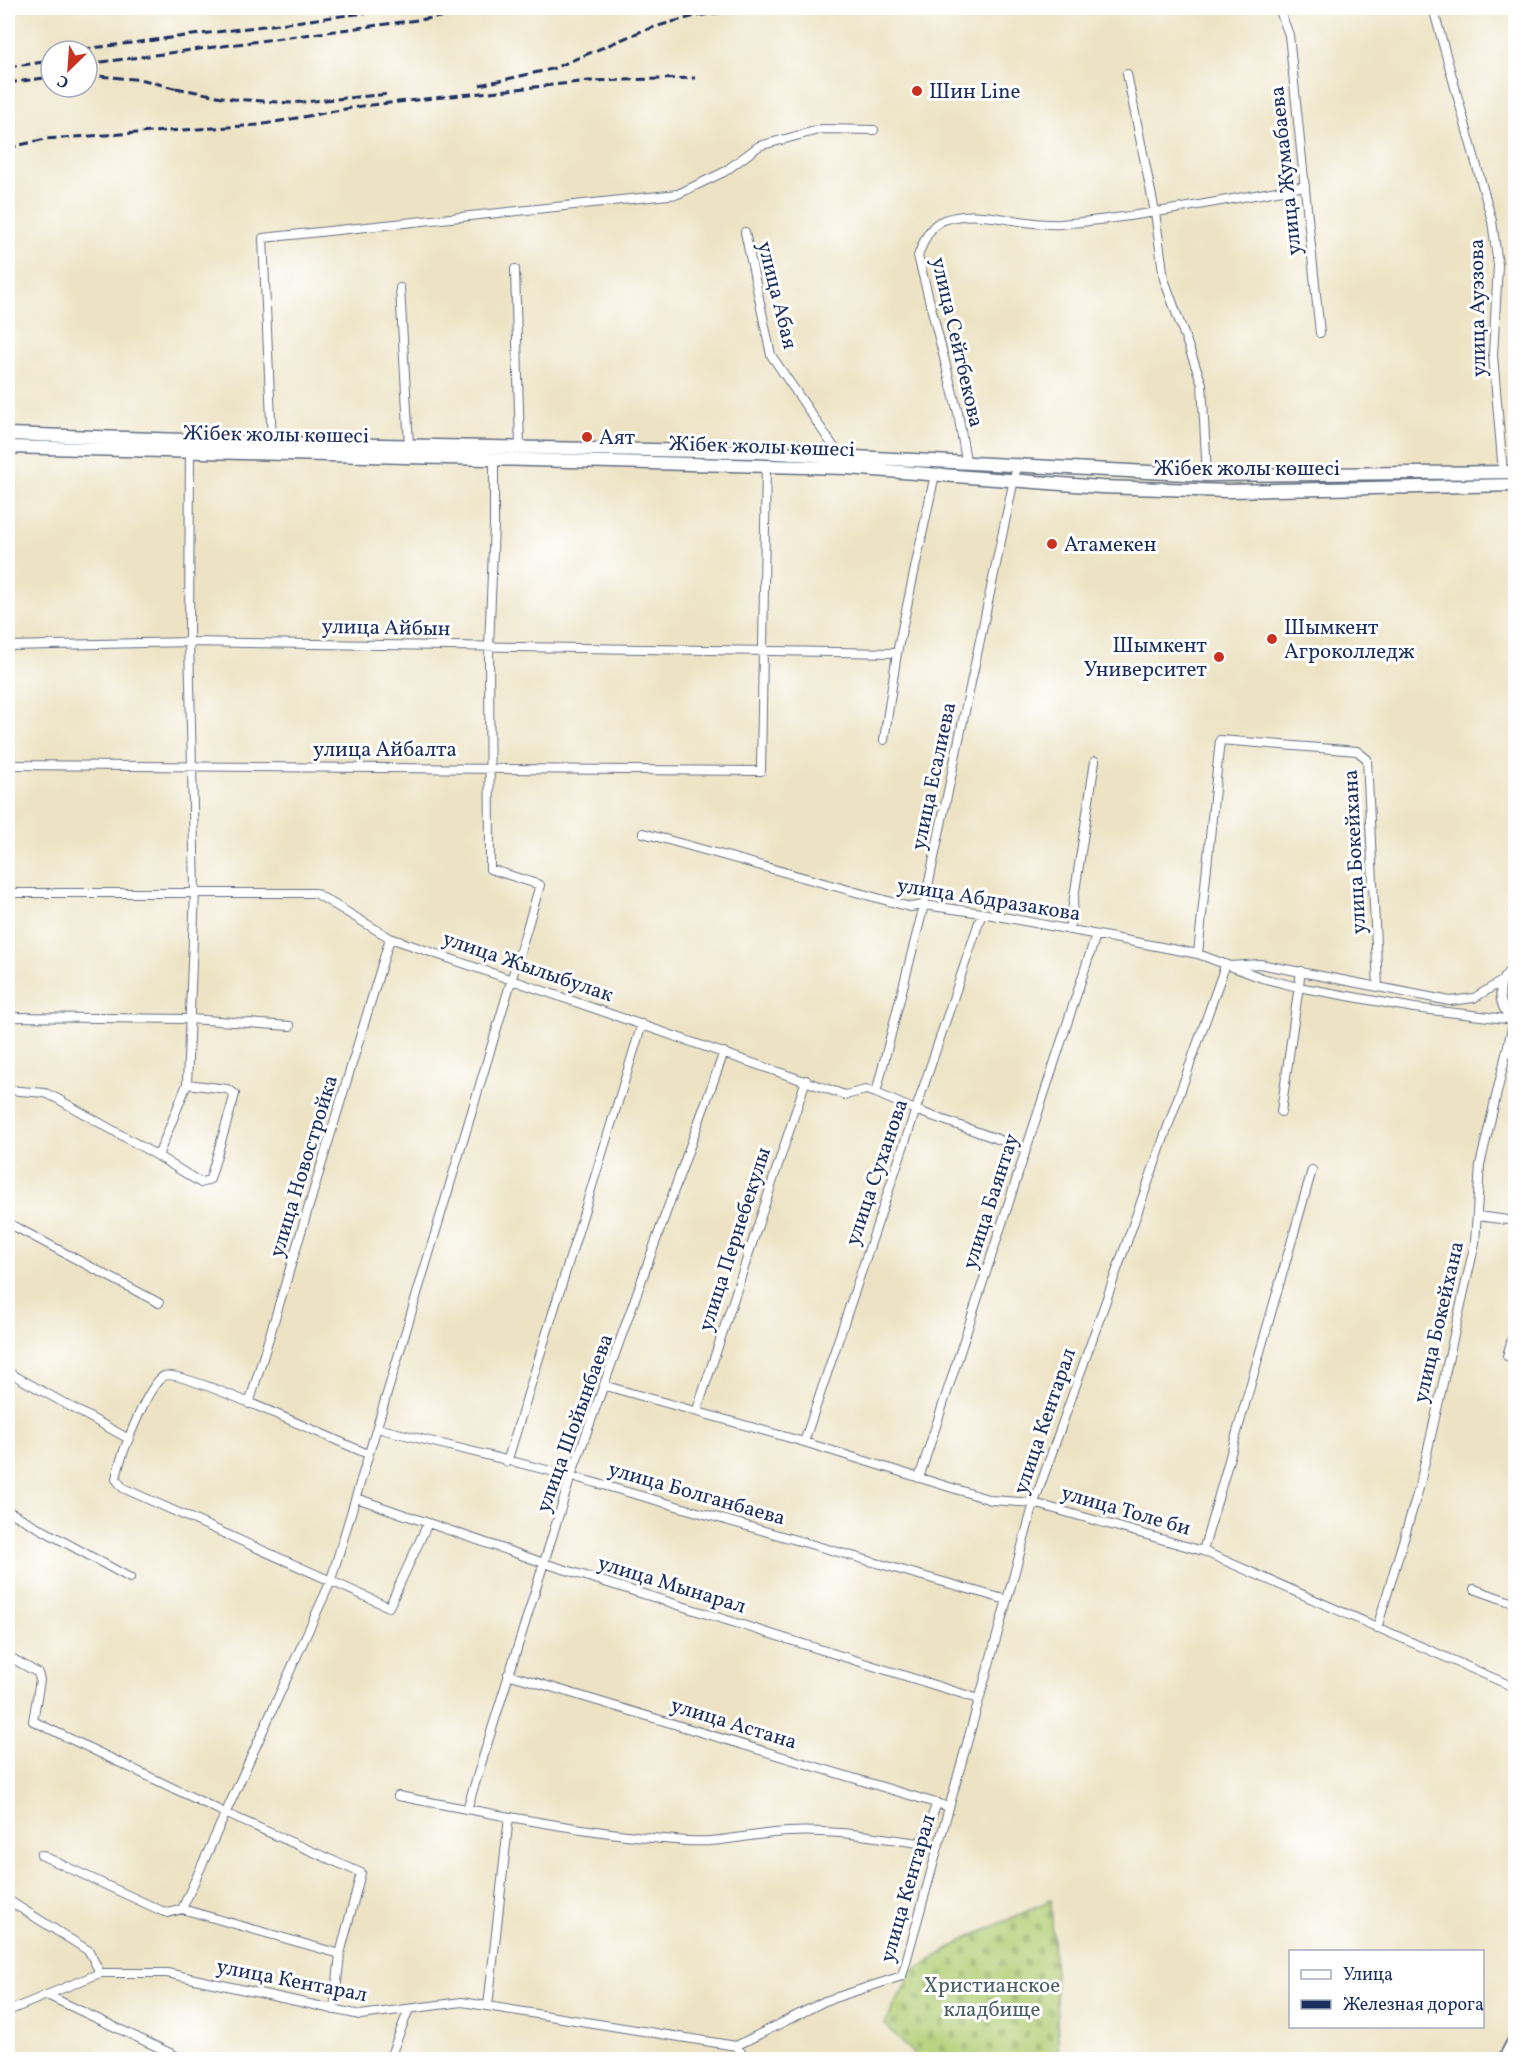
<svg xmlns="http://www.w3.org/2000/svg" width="1523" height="2067" font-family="Vollkorn,serif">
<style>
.cemetery{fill:url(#cemetery-stones);stroke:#667f6a;stroke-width:1.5}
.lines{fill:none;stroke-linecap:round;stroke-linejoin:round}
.minor-casing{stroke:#646e82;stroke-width:10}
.secondary-casing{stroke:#646e82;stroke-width:14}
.primary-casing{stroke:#646e82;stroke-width:15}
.minor{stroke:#fff;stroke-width:8}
.secondary{stroke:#fff;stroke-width:10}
.primary{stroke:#fff;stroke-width:12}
.rail{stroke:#1b2f5e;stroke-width:3;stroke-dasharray:9 4.5;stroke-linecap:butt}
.poi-dot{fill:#c8321e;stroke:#fff;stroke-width:2}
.labels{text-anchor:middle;stroke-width:6;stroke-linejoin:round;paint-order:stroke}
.poi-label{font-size:21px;fill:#1b2f5e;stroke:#fff;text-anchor:start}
.street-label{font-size:21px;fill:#1b2f5e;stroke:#fff}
.park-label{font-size:21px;fill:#485f65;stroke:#fff}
</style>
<defs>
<pattern id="cemetery-stones" width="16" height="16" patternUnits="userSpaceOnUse" patternTransform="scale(1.5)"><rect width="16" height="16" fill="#b2cf76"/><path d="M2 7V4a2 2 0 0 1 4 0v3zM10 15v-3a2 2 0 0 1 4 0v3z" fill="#98b268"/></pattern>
</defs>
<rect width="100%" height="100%" fill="#fff"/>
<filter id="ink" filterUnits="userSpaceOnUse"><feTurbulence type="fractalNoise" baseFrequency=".0167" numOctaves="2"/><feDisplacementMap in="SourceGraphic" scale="12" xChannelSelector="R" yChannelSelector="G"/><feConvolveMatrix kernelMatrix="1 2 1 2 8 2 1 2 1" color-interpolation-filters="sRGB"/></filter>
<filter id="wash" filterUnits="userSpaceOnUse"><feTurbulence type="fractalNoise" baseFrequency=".008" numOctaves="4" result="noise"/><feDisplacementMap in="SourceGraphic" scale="24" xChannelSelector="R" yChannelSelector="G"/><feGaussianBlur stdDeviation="1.35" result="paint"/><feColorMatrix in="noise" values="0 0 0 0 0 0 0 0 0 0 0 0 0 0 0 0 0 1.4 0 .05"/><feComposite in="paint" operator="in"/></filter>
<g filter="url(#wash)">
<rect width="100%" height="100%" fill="#ede3c4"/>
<!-- cemetery -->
<path class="cemetery" d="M 1051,1900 L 1059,2059 L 918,2059 L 885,2024 L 912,1972 L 962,1941 Z"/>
</g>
<g filter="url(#ink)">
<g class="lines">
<!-- minor casing -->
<g class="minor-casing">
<path id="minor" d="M 1279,8 L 1289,35 L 1320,333
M 1433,8 L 1492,221 L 1498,265 L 1493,355 L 1503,472
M 1127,74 L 1155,212 L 1164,279 L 1202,384 L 1207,475
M 745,232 L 771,355 L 840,456
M 515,269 L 520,447
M 400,288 L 409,445
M 272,443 L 263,238 L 678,194 L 724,172 L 759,146 L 822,129 L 874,130
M 966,461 L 958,413 L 918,256 C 923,243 929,225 944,220 C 982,207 1023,227 1061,224 C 1143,217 1224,200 1305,186
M 8,646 L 189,642 L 897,653
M 884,740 L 897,653 L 935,474
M 8,765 L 761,771 L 766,465
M 643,833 L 910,907 L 924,905 L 982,913 L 1198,954 L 1262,978 L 1298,987 L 1414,1008 L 1514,1020 L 1480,1165 L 1475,1243 L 1419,1488 L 1377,1628
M 8,893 L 315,893 L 390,938 L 845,1095 L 866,1090 L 876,1093 L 915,1110 L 1026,1149
M 1069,930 L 1095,761
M 1198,954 L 1220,740 L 1357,751 L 1367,759 L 1378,987
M 1230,966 L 1260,964 L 1450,1001 L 1474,998 L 1502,981
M 8,1017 L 190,1019 L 290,1026
M 1513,1020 C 1496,1006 1495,978 1516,966
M 8,1090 L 45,1093 L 56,1098 L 158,1156 L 187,1084 L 195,891 L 189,642 L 190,447
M 876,1093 L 924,905 L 1017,465
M 1281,1112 L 1301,971
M 158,1156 L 201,1183 L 210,1179 L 235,1094 L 227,1089 L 187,1084
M 1477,1216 L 1516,1221
M 8,1223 L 159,1303
M 1507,1356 L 1516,1325
M 8,1372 L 129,1439
M 606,1386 L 804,1442 L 991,1500 L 1034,1503 L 1203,1551 L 1516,1688
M 249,1404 L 390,938
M 697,1410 L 806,1080
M 377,1428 L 571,1476 L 1007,1600
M 804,1442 L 982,913
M 368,1454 C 341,1443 180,1368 164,1376 C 147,1385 119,1460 116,1479 L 123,1488 L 389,1607 L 428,1523
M 507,1462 L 642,1024
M 919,1478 L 1096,935
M 356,1498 L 544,1563 L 979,1699
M 8,1511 L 130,1578
M 1203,1551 L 1312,1170
M 1474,1589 L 1516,1604
M 8,1656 L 38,1673 L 40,1680 L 33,1721 L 225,1813 L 361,1873 L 340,1954 L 334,2010
M 508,1674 L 949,1807
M 398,1796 C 493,1814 590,1834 687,1841 C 717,1843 743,1836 773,1833 C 822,1828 870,1836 918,1843 L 924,1837 L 937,1803
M 467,1809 L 571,1476 L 724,1052
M 41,1855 L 162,1911 L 168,1913 L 182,1909 L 340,1954
M 8,1900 L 89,1951 L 100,1973
M 182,1909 L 330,1583 L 540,885 L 490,869 L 489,646 L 494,525 L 494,458
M 47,1995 L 185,2060
M 488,2006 L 509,1817
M 8,2011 L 100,1973 L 167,1973 L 360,2015 L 462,2002 L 736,2046 L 825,2001 L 902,1976 L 1034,1503 L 1225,966
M 736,2046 L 747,2060
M 389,2060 L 409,2009"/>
</g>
<!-- secondary casing -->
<g class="secondary-casing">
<path id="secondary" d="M 1503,2060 L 1516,2036"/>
</g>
<!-- primary casing -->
<g class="primary-casing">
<path id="primary" d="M 8,434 L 272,443 L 757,452 L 1207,475 L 1516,472
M 8,447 L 848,468 L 1101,487 L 1228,491 L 1516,485"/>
</g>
<!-- minor -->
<use href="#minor" class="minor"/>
<!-- secondary -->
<use href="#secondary" class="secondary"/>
<!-- primary -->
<use href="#primary" class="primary"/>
<!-- rail -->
<path class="rail" d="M 69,51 L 403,8
M 87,64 L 507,8
M 8,67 L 51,61
M 87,75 L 144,80 L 181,90
M 8,83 L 51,77
M 480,85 L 552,69 L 642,31 L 668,23 L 696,16 L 751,8
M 176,88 L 233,99 L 292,103 L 390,94
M 8,148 L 45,139 L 259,125 L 362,106 L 589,81 L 695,78"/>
</g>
</g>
<!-- markers -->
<g class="poi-dot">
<circle cx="917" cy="91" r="6"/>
<circle cx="587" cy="437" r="6"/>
<circle cx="1052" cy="544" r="6"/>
<circle cx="1272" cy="639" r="6"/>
<circle cx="1219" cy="657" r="6"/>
</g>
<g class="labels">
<!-- poi labels -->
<g class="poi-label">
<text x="929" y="98">Шин Line</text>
<text x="599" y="444">Аят</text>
<text x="1064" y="551">Атамекен</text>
<text x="1284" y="634">Шымкент<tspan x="1284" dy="24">Агроколледж</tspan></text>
<text x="1207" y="652" text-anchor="end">Шымкент<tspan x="1207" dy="24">Университет</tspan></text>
</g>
<!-- street labels -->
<g class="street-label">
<text transform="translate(1285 171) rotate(-96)" y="7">улица Жумабаева</text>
<text transform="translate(778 295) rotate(76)" y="7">улица Абая</text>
<text transform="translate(1477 308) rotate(-91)" y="7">улица Ауэзова</text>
<text transform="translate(958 342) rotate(77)" y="7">улица Сейтбекова</text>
<text transform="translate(276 434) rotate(1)" y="7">Жібек жолы көшесі</text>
<text transform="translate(762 446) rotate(2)" y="7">Жібек жолы көшесі</text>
<text x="1247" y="475">Жібек жолы көшесі</text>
<text transform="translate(386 627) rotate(1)" y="7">улица Айбын</text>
<text x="385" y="756">улица Айбалта</text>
<text transform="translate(933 776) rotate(-78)" y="7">улица Есалиева</text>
<text transform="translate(1354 852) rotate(-93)" y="7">улица Бокейхана</text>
<text transform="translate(989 899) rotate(9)" y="7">улица Абдразакова</text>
<text transform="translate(528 966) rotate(19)" y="7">улица Жылыбулак</text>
<text transform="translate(303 1166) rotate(-73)" y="7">улица Новостройка</text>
<text transform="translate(876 1172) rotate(-71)" y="7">улица Суханова</text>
<text transform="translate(990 1201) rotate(-72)" y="7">улица Баянтау</text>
<text transform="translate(734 1239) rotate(-72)" y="7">улица Пернебекулы</text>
<text transform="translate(1438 1322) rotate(-77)" y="7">улица Бокейхана</text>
<text transform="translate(1044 1421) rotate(-71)" y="7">улица Кентарал</text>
<text transform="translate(574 1423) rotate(-70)" y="7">улица Шойынбаева</text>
<text transform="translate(697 1493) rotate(16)" y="7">улица Болганбаева</text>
<text transform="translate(1126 1510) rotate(16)" y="7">улица Толе би</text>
<text transform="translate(672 1584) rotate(17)" y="7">улица Мынарал</text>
<text transform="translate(734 1723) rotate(17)" y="7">улица Астана</text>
<text transform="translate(907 1888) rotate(-74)" y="7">улица Кентарал</text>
<text transform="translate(292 1980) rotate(11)" y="7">улица Кентарал</text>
</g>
<!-- park labels -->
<g class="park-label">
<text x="992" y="1992">Христианское<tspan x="992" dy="24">кладбище</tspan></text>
</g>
</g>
<!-- margin -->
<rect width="1523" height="2067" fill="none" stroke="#fff" stroke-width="30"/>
<!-- legend -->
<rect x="1289" y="1950" width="195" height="78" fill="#ffffff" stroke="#a4acbf" stroke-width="1.5"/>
<rect x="1301" y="1970" width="30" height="9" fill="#ffffff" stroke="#a4acbf" stroke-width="1.5"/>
<text x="1343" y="1980" font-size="18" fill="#1b2f5e">Улица</text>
<rect x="1301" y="2000" width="30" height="9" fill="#1b2f5e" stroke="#a4acbf" stroke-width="1.5"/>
<text x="1343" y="2010" font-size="18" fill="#1b2f5e">Железная дорога</text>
<!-- north arrow -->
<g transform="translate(69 69) rotate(205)"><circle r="28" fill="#ffffff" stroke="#a4acbf" stroke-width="1.5"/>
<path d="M0-4.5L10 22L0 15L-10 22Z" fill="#c8321e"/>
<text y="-9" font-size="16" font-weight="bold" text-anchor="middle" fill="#1b2f5e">С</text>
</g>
</svg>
